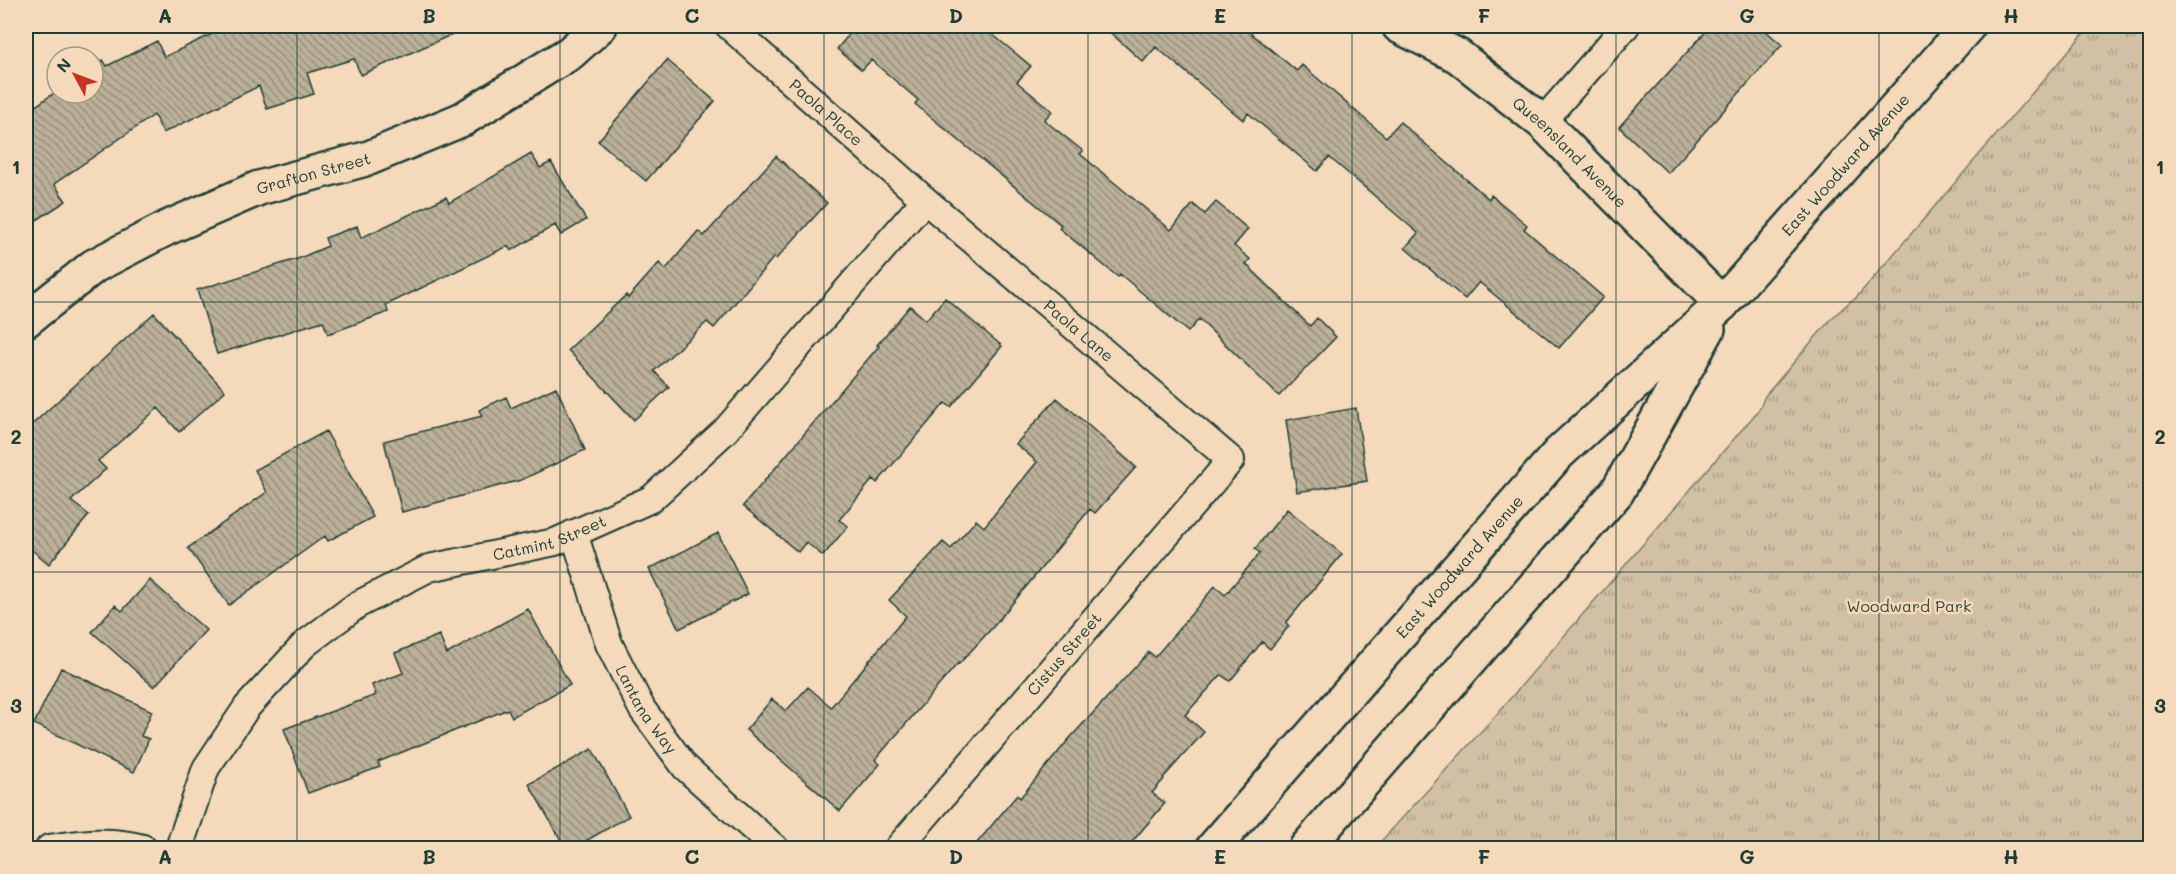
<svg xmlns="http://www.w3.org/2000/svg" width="2176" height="874" font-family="Mali,sans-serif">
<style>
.park{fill:url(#park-tufts);stroke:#787e6c;stroke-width:1.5}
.building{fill:url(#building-back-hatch);stroke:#1f3d34;stroke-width:1.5}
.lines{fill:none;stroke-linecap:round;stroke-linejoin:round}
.minor-casing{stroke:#1f3d34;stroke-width:30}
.tertiary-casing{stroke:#1f3d34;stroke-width:38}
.minor{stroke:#f4d9bb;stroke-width:26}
.tertiary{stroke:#f4d9bb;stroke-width:33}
.grid{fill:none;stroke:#1f3d34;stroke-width:1.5;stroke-opacity:0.55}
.labels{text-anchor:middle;stroke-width:5;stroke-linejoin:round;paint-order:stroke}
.street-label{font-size:16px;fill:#1f3d34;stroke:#f4d9bb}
.park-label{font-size:16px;fill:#314a3f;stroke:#f4d9bb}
.neatline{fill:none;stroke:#1f3d34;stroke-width:2}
.grid-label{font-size:20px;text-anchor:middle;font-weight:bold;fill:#1f3d34}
</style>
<defs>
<pattern id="park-tufts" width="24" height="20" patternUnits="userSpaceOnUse" patternTransform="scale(1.5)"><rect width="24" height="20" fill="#d2c0a5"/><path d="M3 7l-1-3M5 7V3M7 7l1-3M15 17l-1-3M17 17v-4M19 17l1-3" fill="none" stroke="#aa9d87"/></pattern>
<pattern id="building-back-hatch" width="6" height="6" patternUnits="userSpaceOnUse" patternTransform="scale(1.5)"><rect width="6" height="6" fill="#bbb098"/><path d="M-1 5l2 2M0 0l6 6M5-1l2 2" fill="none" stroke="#97907d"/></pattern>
</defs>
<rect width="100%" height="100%" fill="#f4d9bb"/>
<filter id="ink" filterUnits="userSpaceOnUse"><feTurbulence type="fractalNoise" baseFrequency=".0167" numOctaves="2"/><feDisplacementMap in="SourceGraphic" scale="12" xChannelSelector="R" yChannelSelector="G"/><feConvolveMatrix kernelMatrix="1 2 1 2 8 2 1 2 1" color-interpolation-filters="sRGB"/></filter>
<g filter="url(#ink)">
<!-- park -->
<path class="park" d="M 2090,26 L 2150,26 L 2150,848 L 1375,848 L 1496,715 L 1752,418 L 1760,408 L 1765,396 L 1832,318 L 1852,300 L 1855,299 Z"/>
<!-- building -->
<path class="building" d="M 229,26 L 471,26 L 361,75 L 354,59 L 307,73 L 314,94 L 267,109 L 259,86 L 163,133 L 154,115 L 54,184 L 66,201 L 26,227 L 26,113 L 57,91 L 57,93 L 93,93 L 93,66 L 103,60 L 107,66 L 157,41 L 164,57 Z
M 856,26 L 982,26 L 1031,66 L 1017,82 L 1052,111 L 1044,120 L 1083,151 L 1080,154 L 1171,230 L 1193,204 L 1205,214 L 1216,202 L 1248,229 L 1234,246 L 1250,259 L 1246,264 L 1310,326 L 1317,318 L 1336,337 L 1279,396 L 1199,319 L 1188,332 L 1120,274 L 1118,277 L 1059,228 L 1061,225 L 915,104 L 918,100 L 871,60 L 862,70 L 837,49 Z
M 1103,26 L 1242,26 L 1297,71 L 1302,65 L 1386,137 L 1400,122 L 1489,199 L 1491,195 L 1527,225 L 1524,229 L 1603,297 L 1559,348 L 1479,282 L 1465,299 L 1405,248 L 1418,233 L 1329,157 L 1317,171 L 1248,113 L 1243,120 L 1156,47 L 1143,62 Z
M 1711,26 L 1760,26 L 1782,45 L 1668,173 L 1619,127 Z
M 667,60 L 715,101 L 646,181 L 598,141 Z
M 531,154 L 540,168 L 551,162 L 586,220 L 561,235 L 555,225 L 511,251 L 508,246 L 386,305 L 388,312 L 328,334 L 323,321 L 217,354 L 197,290 L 300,258 L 328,246 L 325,238 L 357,226 L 361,238 L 446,197 L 449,203 Z
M 776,156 L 827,203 L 776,259 L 774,257 L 714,328 L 707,322 L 654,371 L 669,387 L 634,420 L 568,350 L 626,295 L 628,298 L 659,263 L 666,269 L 698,231 L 704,236 Z
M 945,298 L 1002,346 L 951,407 L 945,403 L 877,483 L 873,479 L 839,520 L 848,526 L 823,556 L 806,542 L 798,552 L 743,506 L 879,346 L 877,345 L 910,306 L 926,320 Z
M 154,313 L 225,391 L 179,432 L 158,408 L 98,461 L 106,469 L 71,501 L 89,515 L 49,564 L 26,545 L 26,430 Z
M 556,387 L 585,450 L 521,480 L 402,512 L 384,441 L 482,416 L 479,410 L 506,397 L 511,408 Z
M 1057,398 L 1136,467 L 1095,513 L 1090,509 L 993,627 L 959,664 L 958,663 L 875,760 L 880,764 L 840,811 L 746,730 L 772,699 L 786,711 L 808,687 L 831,707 L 906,616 L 889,600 L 943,542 L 951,549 L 976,520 L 984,527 L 1037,462 L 1016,444 Z
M 1356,408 L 1367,481 L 1297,492 L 1286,420 Z
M 326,431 L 373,517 L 328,541 L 325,536 L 229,605 L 188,548 L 267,492 L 255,470 Z
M 1287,509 L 1342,554 L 1286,623 L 1289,626 L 1270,649 L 1262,642 L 1230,681 L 1221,675 L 1185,715 L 1204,732 L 1163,778 L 1164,779 L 1152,793 L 1165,803 L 1126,849 L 972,849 L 1017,795 L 1020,798 L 1070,738 L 1149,652 L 1155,657 L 1215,586 L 1225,595 L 1260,553 L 1255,549 Z
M 718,533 L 748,594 L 679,629 L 649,569 Z
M 150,580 L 206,630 L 154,687 L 92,632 L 115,605 L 122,611 Z
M 528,609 L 570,685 L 512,717 L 508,709 L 378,762 L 380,767 L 308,793 L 284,729 L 376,695 L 372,685 L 403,673 L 395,653 L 439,635 L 447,654 Z
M 61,668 L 152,711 L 141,736 L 149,739 L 134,772 L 34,724 Z
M 592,749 L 629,816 L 572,849 L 566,849 L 529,784 Z"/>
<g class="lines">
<!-- minor casing -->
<g class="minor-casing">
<g id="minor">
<path id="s1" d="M 729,26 L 925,200 L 1231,460 L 898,848"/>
<path d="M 1542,122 L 1626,26"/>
<path id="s2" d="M 574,533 L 609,644 L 642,709 L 685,767 L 775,848"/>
<path d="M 49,848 C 81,843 111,839 143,848"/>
<path id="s3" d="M 179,848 L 206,768 L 247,707 L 305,644 L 357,605 L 429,568 L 555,542 L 651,499 L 725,431 L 925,200"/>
</g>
</g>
<!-- tertiary casing -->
<g class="tertiary-casing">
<g id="tertiary">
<path id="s4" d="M 1399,26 L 1458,56 L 1542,122 L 1722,304"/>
<path id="s5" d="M 26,320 L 94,266 L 167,228 L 259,188 L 369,158 L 463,119 L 570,53 L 600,26"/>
<path id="s6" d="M 1213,848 L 1558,454 L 1722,304 L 1968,26"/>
<path d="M 1306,848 L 1617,492 L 1708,329"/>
</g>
</g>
<!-- minor -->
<use href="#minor" class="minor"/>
<!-- tertiary -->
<use href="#tertiary" class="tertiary"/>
</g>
</g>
<!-- grid -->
<path class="grid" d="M 297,26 L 297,848M 560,26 L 560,848M 824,26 L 824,848M 1088,26 L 1088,848M 1352,26 L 1352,848M 1616,26 L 1616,848M 1879,26 L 1879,848M 26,302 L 2150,302M 26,572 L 2150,572"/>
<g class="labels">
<!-- street labels -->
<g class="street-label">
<text dy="6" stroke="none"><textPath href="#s1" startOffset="130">Paola Place</textPath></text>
<text dy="6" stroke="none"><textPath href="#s4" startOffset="214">Queensland Avenue</textPath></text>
<text dy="6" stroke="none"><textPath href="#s6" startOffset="932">East Woodward Avenue</textPath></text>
<text dy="6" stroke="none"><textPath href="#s5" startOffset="326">Grafton Street</textPath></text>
<text dy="6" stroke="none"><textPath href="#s1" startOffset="464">Paola Lane</textPath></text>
<text dy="6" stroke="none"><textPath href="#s3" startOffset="514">Catmint Street</textPath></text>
<text dy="6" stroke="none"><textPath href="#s6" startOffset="374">East Woodward Avenue</textPath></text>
<text transform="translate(1064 654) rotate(-49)" y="6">Cistus Street</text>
<text dy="6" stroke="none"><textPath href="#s2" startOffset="192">Lantana Way</textPath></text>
</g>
<!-- park labels -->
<g class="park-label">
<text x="1909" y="612">Woodward Park</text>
</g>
</g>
<!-- margin -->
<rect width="2176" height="874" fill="none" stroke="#f4d9bb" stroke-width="66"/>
<!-- north arrow -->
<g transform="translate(75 75) rotate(311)"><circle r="28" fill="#f4d9bb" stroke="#9f9b85" stroke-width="1.5"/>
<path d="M0-4.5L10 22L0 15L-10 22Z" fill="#c8321e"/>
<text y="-9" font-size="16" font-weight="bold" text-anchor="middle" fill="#1f3d34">N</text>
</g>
<rect x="33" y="33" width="2110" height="808" class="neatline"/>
<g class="grid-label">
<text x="165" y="23">A</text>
<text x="429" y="23">B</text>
<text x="692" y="23">C</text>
<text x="956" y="23">D</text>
<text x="1220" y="23">E</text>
<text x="1484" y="23">F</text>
<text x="1747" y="23">G</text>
<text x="2011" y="23">H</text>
<text x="16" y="174">1</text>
<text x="2160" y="174">1</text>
<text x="16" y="444">2</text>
<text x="2160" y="444">2</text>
<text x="16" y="713">3</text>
<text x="2160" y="713">3</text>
<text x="165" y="864">A</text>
<text x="429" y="864">B</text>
<text x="692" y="864">C</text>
<text x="956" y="864">D</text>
<text x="1220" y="864">E</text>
<text x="1484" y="864">F</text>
<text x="1747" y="864">G</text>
<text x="2011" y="864">H</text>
</g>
</svg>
